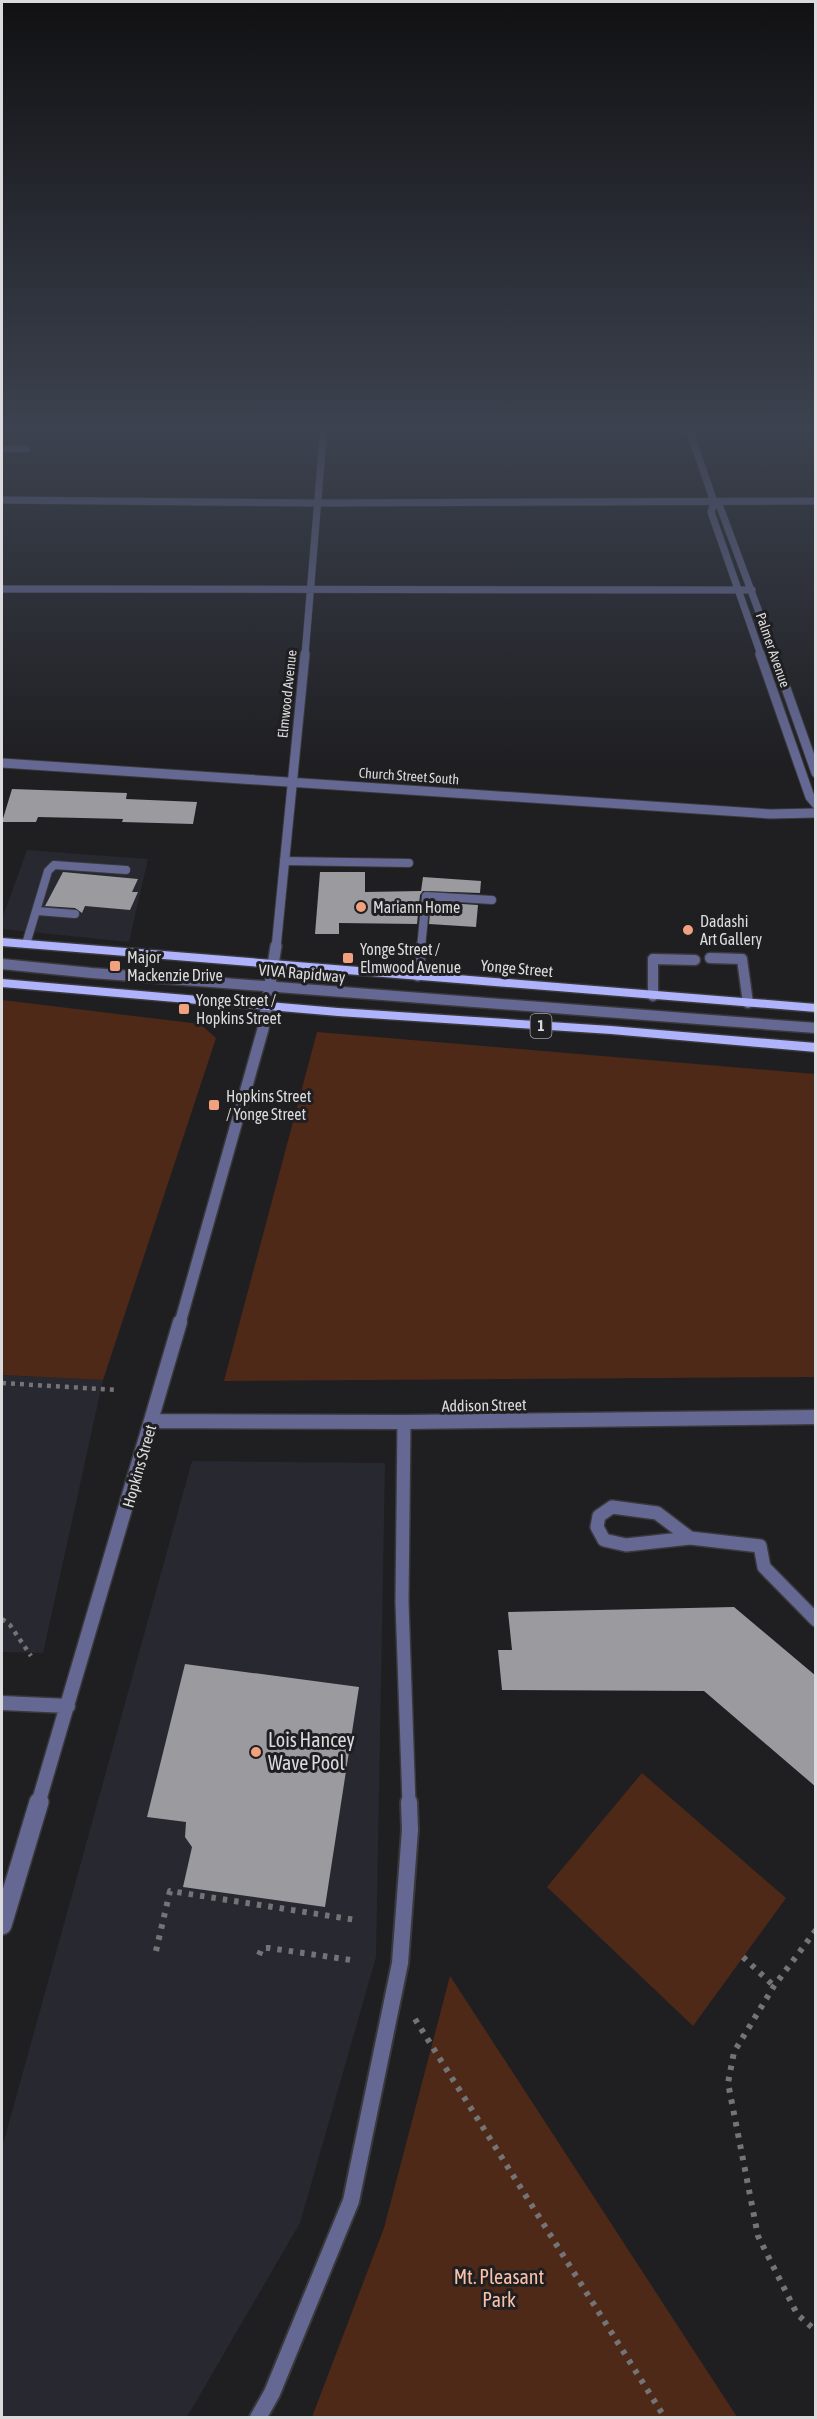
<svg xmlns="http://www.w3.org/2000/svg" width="817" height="2419" font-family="'Asap Condensed',sans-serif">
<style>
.built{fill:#272830}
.green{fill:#4e2918}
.building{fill:#9a9a9f}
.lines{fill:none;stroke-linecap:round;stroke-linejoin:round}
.service-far4-casing{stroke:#39393c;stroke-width:8}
.service-far3-casing{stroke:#39393c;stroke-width:10}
.service-far2-casing{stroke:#39393c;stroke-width:13}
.service-far1-casing{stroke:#39393c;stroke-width:16}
.service-casing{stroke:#39393c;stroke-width:20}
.minor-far4-casing{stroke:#39393c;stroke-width:8}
.minor-far3-casing{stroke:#39393c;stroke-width:11}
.minor-far2-casing{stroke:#39393c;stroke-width:14}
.minor-far1-casing{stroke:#39393c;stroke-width:17}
.minor-casing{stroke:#39393c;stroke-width:22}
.primary-casing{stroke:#39393c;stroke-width:3}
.path-far1{stroke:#747476;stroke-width:4.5;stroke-dasharray:4 5;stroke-linecap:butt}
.path{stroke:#747476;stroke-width:6;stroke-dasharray:4.5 7;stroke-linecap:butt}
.service-far4{stroke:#656893;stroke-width:6}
.service-far3{stroke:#656893;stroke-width:8}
.service-far2{stroke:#656893;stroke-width:10}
.service-far1{stroke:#656893;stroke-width:13}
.service{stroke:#656893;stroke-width:16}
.minor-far4{stroke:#656893;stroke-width:7}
.minor-far3{stroke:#656893;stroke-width:9}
.minor-far2{stroke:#656893;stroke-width:11}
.minor-far1{stroke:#656893;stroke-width:14}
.minor{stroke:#656893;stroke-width:19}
.primary{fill:#aeb3fc;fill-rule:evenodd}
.poi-dot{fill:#f1a17d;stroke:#1f1f22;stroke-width:2}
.labels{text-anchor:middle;stroke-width:6;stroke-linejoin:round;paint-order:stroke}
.far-street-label{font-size:14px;fill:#dbdbdd;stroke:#1f1f22}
.shield{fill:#1f1f22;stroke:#a3a3a5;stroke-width:1.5}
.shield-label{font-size:15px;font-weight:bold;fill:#dbdbdd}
.poi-label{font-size:16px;fill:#dbdbdd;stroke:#1f1f22;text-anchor:start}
.street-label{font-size:16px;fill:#dbdbdd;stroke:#1f1f22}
.near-poi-label{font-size:20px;fill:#dbdbdd;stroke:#1f1f22;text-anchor:start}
.near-park-label{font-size:20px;fill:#f9c0a8;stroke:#1f1f22}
</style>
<rect width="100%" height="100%" fill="#1f1f22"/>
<!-- built -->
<path class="built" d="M 27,850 L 148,859 L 129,942 L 2,929 L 2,919 Z
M 2,1375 L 103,1380 L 43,1653 L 2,1652 Z
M 192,1461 L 385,1463 L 376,1957 L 300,2223 L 187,2417 L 2,2418 L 2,2148 Z"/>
<!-- green -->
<path class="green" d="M 2,1000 L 200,1024 L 216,1038 L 103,1380 L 2,1375 Z
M 317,1032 L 815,1074 L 815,1377 L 224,1381 Z
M 642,1773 L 786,1898 L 693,2026 L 547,1887 Z
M 450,1976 L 737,2417 L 312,2417 L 384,2228 Z"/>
<!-- building -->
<path class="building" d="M 12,789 L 127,793 L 126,799 L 197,802 L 193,824 L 122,822 L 123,819 L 82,818 L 38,817 L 36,822 L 2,822 Z
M 63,872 L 138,879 L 132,892 L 138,892 L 130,910 L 85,906 L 82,913 L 75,908 L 45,906 Z
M 320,872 L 365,872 L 365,892 L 421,891 L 423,877 L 481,881 L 480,893 L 423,891 L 420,895 L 417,924 L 339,923 L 339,934 L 315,934 Z
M 431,902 L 478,905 L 476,927 L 429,924 Z
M 734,1607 L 816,1676 L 816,1787 L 704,1691 L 502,1690 L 498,1650 L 512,1650 L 508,1612 Z
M 185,1664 L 359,1687 L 325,1907 L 183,1887 L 192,1847 L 185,1837 L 186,1822 L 147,1817 Z"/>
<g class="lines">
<!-- service-far4 casing -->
<g class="service-far4-casing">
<path id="service-far4" d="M 2,449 L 27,449"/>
</g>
<!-- service-far3 casing -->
<g class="service-far3-casing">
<path id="service-far3" d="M 284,861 L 409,863
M 37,911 L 75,914
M 26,944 L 48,871 L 54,865 L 126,870
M 421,948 L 426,896 L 492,900"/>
</g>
<!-- service-far2 casing -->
<g class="service-far2-casing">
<path id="service-far2" d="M 710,958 L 742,959 L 748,1003
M 2,964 L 92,973 L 816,1028
M 418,976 L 421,946
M 653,996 L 653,959 L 695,960"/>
</g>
<!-- service-far1 casing -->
<g class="service-far1-casing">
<path id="service-far1" d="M 404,1422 L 402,1602 L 409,1804
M 612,1507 L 657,1513 L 690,1538 L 626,1545 L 604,1540 L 597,1527 L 599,1516 Z
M 690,1538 L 760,1546 L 764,1567 L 816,1620"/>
</g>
<!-- service casing -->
<g class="service-casing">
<path id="service" d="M 258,2418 L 272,2393 L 351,2201 L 400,1963 L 410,1830 L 409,1802"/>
</g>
<!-- minor-far4 casing -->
<g class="minor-far4-casing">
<path id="minor-far4" d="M 15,426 L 324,428 L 589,426
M 688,426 L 714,502 L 711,512 L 761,655
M 2,500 L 317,503 L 816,501
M 714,502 L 720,507 L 775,655
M 2,589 L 752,590
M 305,655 L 324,426"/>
</g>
<!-- minor-far3 casing -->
<g class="minor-far3-casing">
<path id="minor-far3" d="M 760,654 L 810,797 L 816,804
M 774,654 L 816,773
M 2,763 L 770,814 L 816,813
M 276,948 L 305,654"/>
</g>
<!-- minor-far2 casing -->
<g class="minor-far2-casing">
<path id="minor-far2" d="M 180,1323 L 263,1029 L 276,946"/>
</g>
<!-- minor-far1 casing -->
<g class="minor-far1-casing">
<path id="minor-far1" d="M 152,1421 L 404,1422 L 816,1417
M 2,1703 L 68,1706
M 38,1804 L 180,1322"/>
</g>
<!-- minor casing -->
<g class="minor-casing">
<path id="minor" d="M 2,1925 L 39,1802"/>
</g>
<!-- primary casing -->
<g class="primary-casing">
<path id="primary" d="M 2,938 L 816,1004 L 816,1012 L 2,946 Z
M 2,979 L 338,1008 L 611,1026 L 816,1043 L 816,1052 L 611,1034 L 338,1016 L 2,987 Z"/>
</g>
<!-- path-far1 -->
<path class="path-far1" d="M 2,1383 L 117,1390
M 2,1619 L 10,1625 L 31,1656"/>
<!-- path -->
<path class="path" d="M 816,1930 L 774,1986 L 734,2052 L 728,2083 L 758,2236 L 797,2314 L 816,2331
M 156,1951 L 170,1891 L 356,1920
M 259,1955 L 262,1948 L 269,1948 L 351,1960
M 743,1957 L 774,1986
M 415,2019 L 665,2418"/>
<!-- service-far4 -->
<use href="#service-far4" class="service-far4"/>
<!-- service-far3 -->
<use href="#service-far3" class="service-far3"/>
<!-- service-far2 -->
<use href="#service-far2" class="service-far2"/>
<!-- service-far1 -->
<use href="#service-far1" class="service-far1"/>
<!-- service -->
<use href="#service" class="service"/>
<!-- minor-far4 -->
<use href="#minor-far4" class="minor-far4"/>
<!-- minor-far3 -->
<use href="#minor-far3" class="minor-far3"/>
<!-- minor-far2 -->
<use href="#minor-far2" class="minor-far2"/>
<!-- minor-far1 -->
<use href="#minor-far1" class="minor-far1"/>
<!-- minor -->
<use href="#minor" class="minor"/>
<!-- primary -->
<use href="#primary" class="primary"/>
</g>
<!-- sky -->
<linearGradient id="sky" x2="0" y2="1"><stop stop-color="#111113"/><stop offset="0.56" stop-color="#3c424f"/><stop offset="1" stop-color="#3c424f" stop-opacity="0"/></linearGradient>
<rect width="817" height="764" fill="url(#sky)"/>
<!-- markers -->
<g class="poi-dot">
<circle cx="361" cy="907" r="6"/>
<circle cx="688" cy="930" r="6"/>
<rect x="342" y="952" width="12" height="12" rx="3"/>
<rect x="109" y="960" width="12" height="12" rx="3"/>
<rect x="178" y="1003" width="12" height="12" rx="3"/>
<rect x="208" y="1099" width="12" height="12" rx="3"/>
<circle cx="256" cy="1752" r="6"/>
</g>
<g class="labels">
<!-- far-street labels -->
<g class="far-street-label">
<text transform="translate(773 650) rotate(71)" y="5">Palmer Avenue</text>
<text transform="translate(287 694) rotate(-84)" y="5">Elmwood Avenue</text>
<text transform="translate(409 776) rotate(4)" y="5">Church Street South</text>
</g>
<!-- shield labels -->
<rect class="shield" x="530.5" y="1014" width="21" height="24" rx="4.5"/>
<g class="shield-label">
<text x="541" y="1031">1</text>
</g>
<!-- poi labels -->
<g class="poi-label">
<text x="373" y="913">Mariann Home</text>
<text x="700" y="927">Dadashi<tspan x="700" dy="18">Art Gallery</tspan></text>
<text x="360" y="955">Yonge Street /<tspan x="360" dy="18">Elmwood Avenue</tspan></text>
<text x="127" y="963">Major<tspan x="127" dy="18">Mackenzie Drive</tspan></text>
<text x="196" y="1006">Yonge Street /<tspan x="196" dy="18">Hopkins Street</tspan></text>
<text x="226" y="1102">Hopkins Street<tspan x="226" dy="18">/ Yonge Street</tspan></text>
</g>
<!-- street labels -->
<g class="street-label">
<text transform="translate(517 968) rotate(5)" y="6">Yonge Street</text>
<text transform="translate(302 973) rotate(5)" y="6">VIVA Rapidway</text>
<text transform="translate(484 1405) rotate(-1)" y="6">Addison Street</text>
<text transform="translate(139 1466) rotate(-74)" y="6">Hopkins Street</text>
</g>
<!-- near-poi labels -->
<g class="near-poi-label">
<text x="268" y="1747">Lois Hancey<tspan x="268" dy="23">Wave Pool</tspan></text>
</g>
<!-- near-park labels -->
<g class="near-park-label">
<text x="499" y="2284">Mt. Pleasant<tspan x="499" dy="23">Park</tspan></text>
</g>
</g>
<!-- border -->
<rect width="817" height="2419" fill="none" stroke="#dbdbdd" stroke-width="6"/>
</svg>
